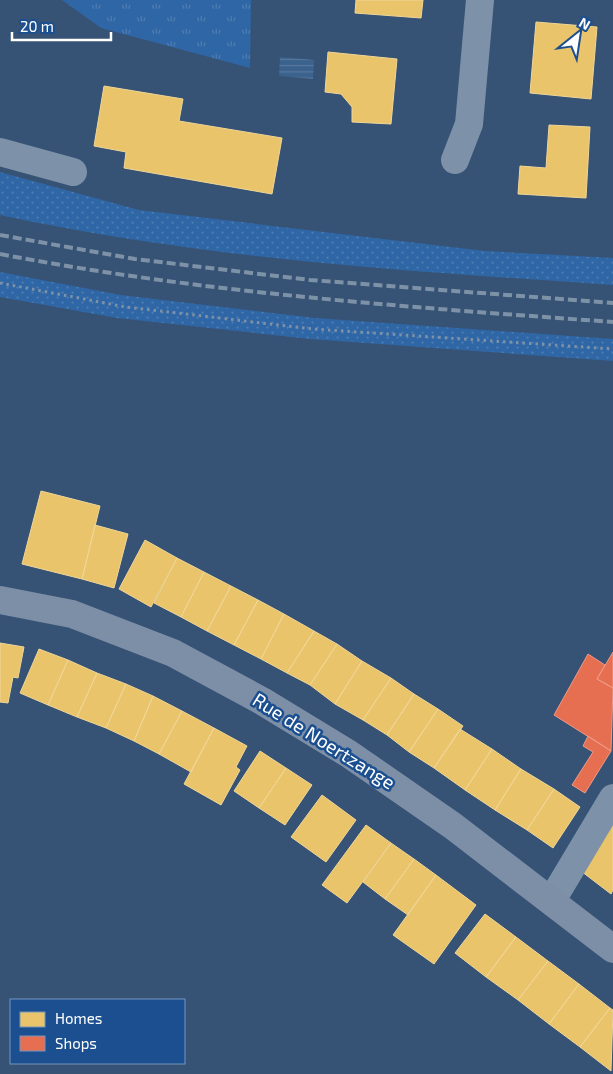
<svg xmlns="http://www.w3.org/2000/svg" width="613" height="1074" font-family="'Exo 2',sans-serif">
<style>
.grass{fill:url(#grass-dots)}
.park{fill:url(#park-tufts)}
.water{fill:url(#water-rules)}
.homes{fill:#e9c46a;stroke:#f0d697}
.shops{fill:#e76f51;stroke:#ee9a85}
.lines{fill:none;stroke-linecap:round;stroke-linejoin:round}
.path{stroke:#7d92a8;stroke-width:3;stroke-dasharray:2.5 4;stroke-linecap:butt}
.minor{stroke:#7d92a8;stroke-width:28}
.major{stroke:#7d8ea7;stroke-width:28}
.rail{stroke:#7e92a7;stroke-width:4;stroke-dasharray:9 4;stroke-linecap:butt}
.labels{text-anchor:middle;stroke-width:5;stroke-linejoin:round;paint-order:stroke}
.street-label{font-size:19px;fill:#fff;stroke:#1b4f8f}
</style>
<defs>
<pattern id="grass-dots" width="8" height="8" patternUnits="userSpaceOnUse" patternTransform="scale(1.25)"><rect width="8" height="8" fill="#2f66a5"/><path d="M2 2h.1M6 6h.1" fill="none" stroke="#4e7db2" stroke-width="1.8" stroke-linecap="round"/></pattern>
<pattern id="park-tufts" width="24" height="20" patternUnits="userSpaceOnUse" patternTransform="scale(1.25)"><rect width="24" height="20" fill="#2f66a5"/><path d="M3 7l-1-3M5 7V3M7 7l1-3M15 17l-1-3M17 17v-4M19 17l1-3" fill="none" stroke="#4e7db2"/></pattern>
<pattern id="water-rules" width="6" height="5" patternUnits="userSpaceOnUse" patternTransform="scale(1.25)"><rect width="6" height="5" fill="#3b618d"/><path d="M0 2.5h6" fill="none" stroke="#58799e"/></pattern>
</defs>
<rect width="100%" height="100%" fill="#365274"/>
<!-- grass -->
<path class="grass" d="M 0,172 L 139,210 L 485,251 L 613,258 L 613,285 C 407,271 203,259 0,215 Z
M 0,272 L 121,295 L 315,318 L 613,339 L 613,361 L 310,339 L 117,318 L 0,297 Z"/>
<!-- park -->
<path class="park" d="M 62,0 L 251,0 L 250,68 L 101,28 Z"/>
<!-- water -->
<path class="water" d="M 280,57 L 314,60 L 313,79 L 279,76 Z"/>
<!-- homes -->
<path class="homes" d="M 356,0 L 423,0 L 421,18 L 355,13 Z
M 536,22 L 597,27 L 591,99 L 530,93 Z
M 328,52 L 397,59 L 391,124 L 352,122 L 352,107 L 341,94 L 325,92 Z
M 104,86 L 183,99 L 179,121 L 282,138 L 272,194 L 124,168 L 126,152 L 94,146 Z
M 549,125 L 590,127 L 586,198 L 518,194 L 520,166 L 546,168 Z
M 41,491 L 100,506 L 82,579 L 22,564 Z
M 95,525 L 128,534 L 114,588 L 82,579 Z
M 145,540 L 177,558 L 151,607 L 119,589 Z
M 177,558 L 204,572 L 181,617 L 154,603 Z
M 204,572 L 231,586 L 207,631 L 181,617 Z
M 231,586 L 258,600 L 234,645 L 207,631 Z
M 258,600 L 284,614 L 261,659 L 234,645 Z
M 284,614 L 314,631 L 287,673 L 261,659 Z
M 314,631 L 337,644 L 310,685 L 287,673 Z
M 0,643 L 24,647 L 18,678 L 13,677 L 8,703 L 0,702 Z
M 337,644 L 362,661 L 335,704 L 310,685 Z
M 39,649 L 68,660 L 48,705 L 20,693 Z
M 68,660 L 97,673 L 77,717 L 48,705 Z
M 362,661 L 391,678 L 363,720 L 335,704 Z
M 97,673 L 126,684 L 106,728 L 77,717 Z
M 391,678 L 414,694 L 387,735 L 363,720 Z
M 126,684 L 153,696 L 134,741 L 106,728 Z
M 414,694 L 438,709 L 409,752 L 387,735 Z
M 153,696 L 182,711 L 159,754 L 134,741 Z
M 438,709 L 463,726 L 434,768 L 409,752 Z
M 182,711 L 214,728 L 191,772 L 159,754 Z
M 214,728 L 247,746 L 236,767 L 240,770 L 221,805 L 184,784 Z
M 460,729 L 492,749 L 465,790 L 434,768 Z
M 492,749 L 521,769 L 495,810 L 465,790 Z
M 260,751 L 286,768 L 259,808 L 234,791 Z
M 286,768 L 312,785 L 285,825 L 259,808 Z
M 521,769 L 554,789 L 527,830 L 495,810 Z
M 554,789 L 580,807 L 553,848 L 527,830 Z
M 322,795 L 356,820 L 326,862 L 291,837 Z
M 613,804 L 613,890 L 611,894 L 577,868 Z
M 366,825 L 391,843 L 347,903 L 322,885 Z
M 391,843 L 414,859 L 385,899 L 363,882 Z
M 414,859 L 436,875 L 408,915 L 385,899 Z
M 436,875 L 476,905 L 434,964 L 393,935 Z
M 485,914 L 516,937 L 486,977 L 455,953 Z
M 516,937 L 548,961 L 518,1000 L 486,977 Z
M 548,961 L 579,984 L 549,1024 L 518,1000 Z
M 579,984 L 610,1008 L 580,1047 L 549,1024 Z
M 610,1008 L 613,1010 L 611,1071 L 580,1047 Z"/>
<!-- shops -->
<path class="shops" d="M 613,652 L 613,688 L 597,679 Z
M 588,654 L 605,665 L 597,679 L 613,688 L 611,751 L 554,715 Z
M 588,736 L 611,751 L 585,793 L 572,785 L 593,752 L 583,746 Z"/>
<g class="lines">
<!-- path -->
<path class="path" d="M 0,283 L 126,307 L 313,329 L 613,349"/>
<!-- minor -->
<path class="minor" d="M 0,152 L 73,172
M 455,160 L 469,124 L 480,0
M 552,900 L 613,798"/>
<!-- major -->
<path class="major" d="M 0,600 L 72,614 L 173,653 L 262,701 L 349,754 L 453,826 L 613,949"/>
<!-- rail -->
<path class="rail" d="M 0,235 L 135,259 L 310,280 L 613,303
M 0,254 C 203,293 407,307 613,322"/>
</g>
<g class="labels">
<!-- street labels -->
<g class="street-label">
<text transform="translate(324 741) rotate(32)" y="7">Rue de Noertzange</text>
</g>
</g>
<!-- legend -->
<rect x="10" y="999" width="175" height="65" fill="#1b4f8f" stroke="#7695bc"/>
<rect x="20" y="1012" width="25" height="15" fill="#e9c46a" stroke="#7695bc"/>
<text x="55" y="1024" font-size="15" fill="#ffffff">Homes</text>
<rect x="20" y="1036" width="25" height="15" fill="#e76f51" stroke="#7695bc"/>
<text x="55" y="1049" font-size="15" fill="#ffffff">Shops</text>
<!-- north arrow -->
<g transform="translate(578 35) rotate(30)" stroke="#1b4f8f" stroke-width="4" paint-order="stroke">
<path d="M0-4L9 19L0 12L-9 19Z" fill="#ffffff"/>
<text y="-8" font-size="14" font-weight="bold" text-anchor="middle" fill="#ffffff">N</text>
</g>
<!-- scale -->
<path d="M12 32v8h99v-8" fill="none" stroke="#ffffff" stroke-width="2.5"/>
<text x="20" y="32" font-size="15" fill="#ffffff" stroke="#1b4f8f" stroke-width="4" paint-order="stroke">20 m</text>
</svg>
